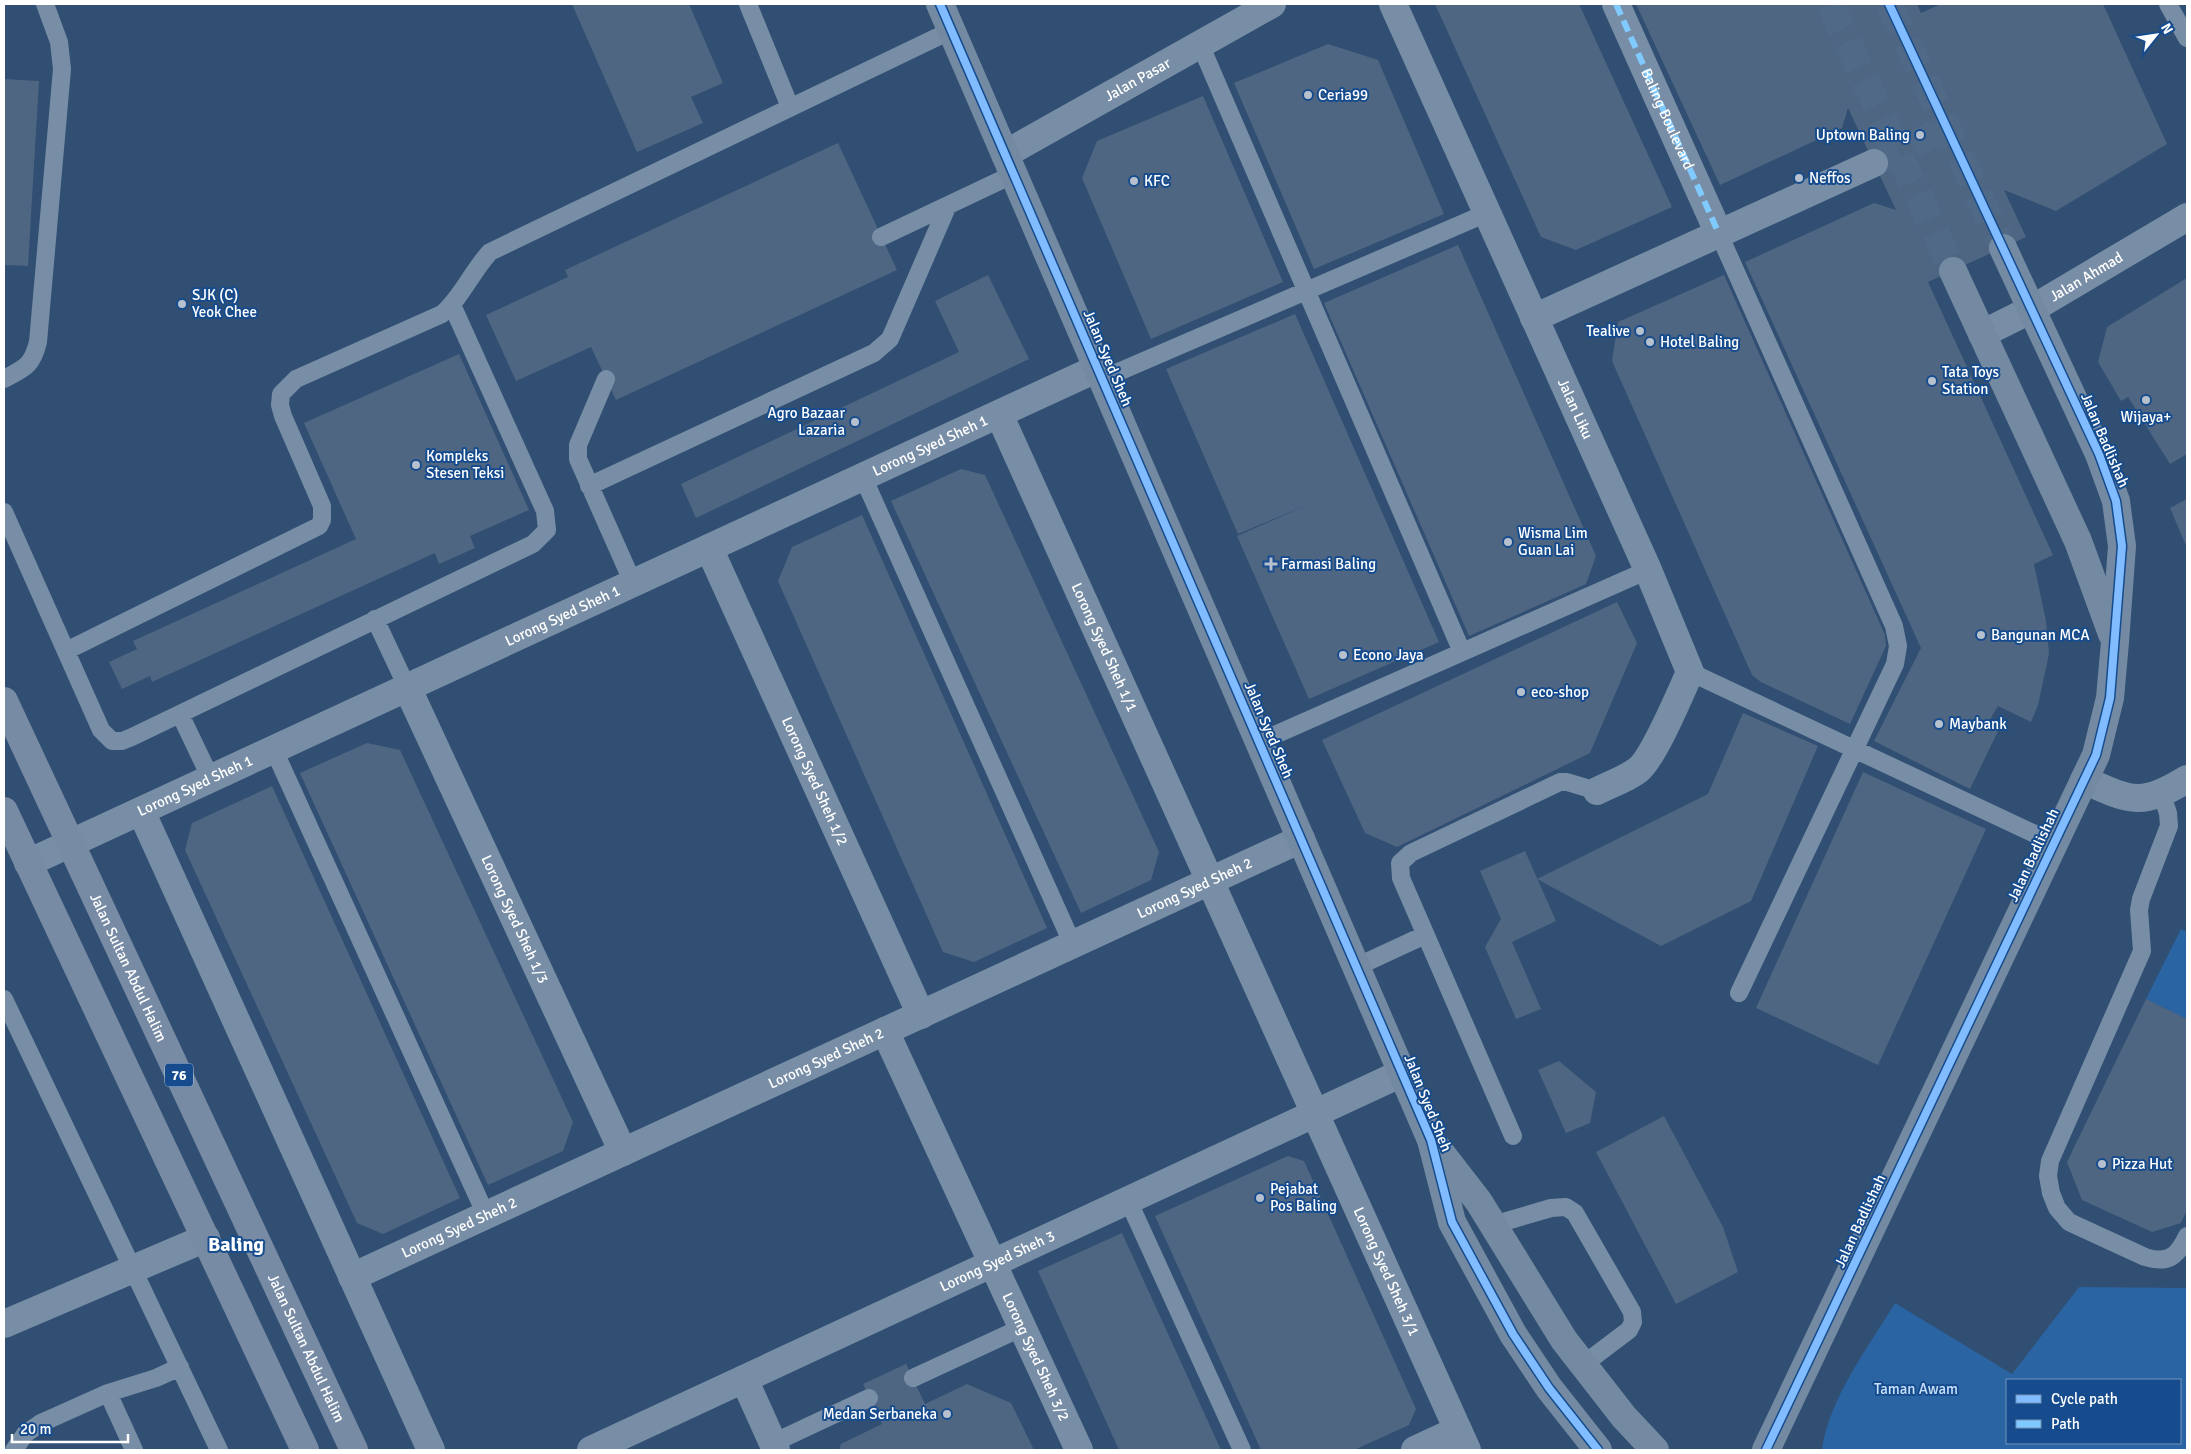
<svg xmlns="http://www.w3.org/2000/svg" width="2191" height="1454" font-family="Signika,sans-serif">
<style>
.green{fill:#2a64a3;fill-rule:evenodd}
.building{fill:#4e6682}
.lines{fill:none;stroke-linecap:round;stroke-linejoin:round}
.street-tunnel{stroke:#506987;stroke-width:28;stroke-dasharray:28 14;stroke-linecap:butt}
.secondary-tunnel{stroke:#506987;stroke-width:28;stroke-dasharray:28 14;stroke-linecap:butt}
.lane{stroke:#788ea6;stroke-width:18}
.street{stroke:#788ea6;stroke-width:28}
.secondary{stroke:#748aa2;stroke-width:28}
.primary{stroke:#788ba5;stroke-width:28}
.quiet{stroke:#80caff;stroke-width:6;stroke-dasharray:12 6;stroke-linecap:butt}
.cycleway-casing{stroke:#164c8d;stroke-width:11}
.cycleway{stroke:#80bcff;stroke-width:8}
.poi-dot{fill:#b7c1ce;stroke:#164c8d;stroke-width:2}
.labels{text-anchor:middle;stroke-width:4;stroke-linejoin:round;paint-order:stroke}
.shield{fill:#164c8d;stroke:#b9c9dd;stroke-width:1}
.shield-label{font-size:14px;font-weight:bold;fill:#fff}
.street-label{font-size:15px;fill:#fff;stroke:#164c8d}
.poi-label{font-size:15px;fill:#fff;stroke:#164c8d;text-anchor:start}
.park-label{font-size:15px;fill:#c7e0fb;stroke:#164c8d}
.district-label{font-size:20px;font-weight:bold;fill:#fff;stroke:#164c8d}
</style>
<rect width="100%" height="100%" fill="#314f72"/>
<!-- green -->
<path class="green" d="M 2181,929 L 2187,932 L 2187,1019 L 2146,999 Z
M 2079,1287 L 2187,1288 L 2187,1450 L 1822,1450 C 1829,1398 1868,1348 1895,1303 L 2012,1374 ZM 2007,1380 L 2180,1380 L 2180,1443 L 2007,1443 Z"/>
<!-- building -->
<path class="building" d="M 572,4 L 689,4 L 723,83 L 691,97 L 703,123 L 637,152 Z
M 1435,4 L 1579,4 L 1672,207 L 1576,250 L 1541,237 Z
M 1636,4 L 1917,4 L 1921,13 L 1941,4 L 2103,4 L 2167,144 L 2056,211 L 2004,190 L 2026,237 L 1928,282 L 2053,555 L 2034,564 L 2046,621 L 2049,654 L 2038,705 L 2031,722 L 1998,706 L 1989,721 L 2000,727 L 1970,789 L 1874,741 L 1921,648 L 1745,262 L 1874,203 L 1896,210 L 1848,108 L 1842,128 L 1720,185 Z
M 1328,44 L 1378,60 L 1444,214 L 1314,269 L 1234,83 Z
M 4,79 L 39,81 L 28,266 L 4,265 Z
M 1203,96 L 1283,282 L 1151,339 L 1082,178 L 1097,141 Z
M 838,143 L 897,270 L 616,400 L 591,347 L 516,381 L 486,315 L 568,277 L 565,270 Z
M 1458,245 L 1596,556 L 1586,584 L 1469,636 L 1324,303 Z
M 988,275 L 1029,359 L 696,518 L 681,484 L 959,352 L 935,301 Z
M 1724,275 L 1885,635 L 1886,646 L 1850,724 L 1761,682 L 1752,675 L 1612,361 L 1618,322 Z
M 2187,278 L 2187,454 L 2170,464 L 2128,397 L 2121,401 L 2098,362 L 2107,327 Z
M 1295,314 L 1439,642 L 1309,699 L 1237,536 L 1307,505 L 1238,534 L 1166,369 Z
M 459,354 L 529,510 L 470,536 L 475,548 L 439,564 L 435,553 L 152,682 L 150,676 L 122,689 L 109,662 L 137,649 L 133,641 L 356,539 L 304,423 Z
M 961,469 L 985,475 L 1159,852 L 1151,880 L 1081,913 L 891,501 Z
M 2187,499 L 2187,548 L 2170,508 Z
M 862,515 L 1047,928 L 974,962 L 943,952 L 778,581 L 792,547 Z
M 1617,602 L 1637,643 L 1590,753 L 1397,847 L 1365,833 L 1322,740 Z
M 1743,713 L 1818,746 L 1751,901 L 1661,946 L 1537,879 L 1708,794 Z
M 367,743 L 400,750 L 573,1122 L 563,1151 L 488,1185 L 300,773 Z
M 1863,772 L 1986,829 L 1878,1065 L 1756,1008 Z
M 272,786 L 460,1198 L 383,1234 L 357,1223 L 185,850 L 192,823 Z
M 1525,851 L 1556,921 L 1512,942 L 1541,1009 L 1516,1019 L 1485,947 L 1501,919 L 1480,871 Z
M 2146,999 L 2187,1019 L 2187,1210 L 2181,1223 L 2152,1232 L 2082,1200 L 2067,1162 Z
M 1559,1061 L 1596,1092 L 1590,1123 L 1566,1133 L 1538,1070 Z
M 1664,1116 L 1723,1227 L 1738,1272 L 1676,1304 L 1596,1152 Z
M 1288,1156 L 1304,1161 L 1416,1409 L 1409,1425 L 1354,1450 L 1261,1450 L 1155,1216 Z
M 1122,1233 L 1221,1450 L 1119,1450 L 1038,1271 Z
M 906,1364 L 925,1404 L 967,1384 L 1011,1403 L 1034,1450 L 839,1450 L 841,1444 L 882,1424 L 863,1384 Z"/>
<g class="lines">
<!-- street-tunnel -->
<path class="street-tunnel" d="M 1874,163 L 1947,128"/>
<!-- secondary-tunnel -->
<path class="secondary-tunnel" d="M 1830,4 L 1953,271
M 1889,4 L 2003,248"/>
<!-- lane -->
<path class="lane" d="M 748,4 L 790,107
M 2168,4 L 2187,38
M 1200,44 L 1462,652
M 1719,234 L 1894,626 L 1898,646 L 1895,664 L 1739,993
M 881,237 L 1014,174
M 4,379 C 25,368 32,366 38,342 L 62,69 L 59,42 L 45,4
M 606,379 L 578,445 L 578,459 L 633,583
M 1102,379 L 1487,213
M 863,477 L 1073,945
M 589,486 L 874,353 L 890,339 L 948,205
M 4,512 L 101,730 L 112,741 L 122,741 L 132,737 L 533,544 L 547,530 L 545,511 L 452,305
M 375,619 L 407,687
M 66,651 L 319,526 L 322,520 L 322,506 L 283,416 L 280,405 L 281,394 L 296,379 L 442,314 C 462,297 472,271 490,252 L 952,30
M 1690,672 L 2054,843
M 180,714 L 211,779
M 1259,742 L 1648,570
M 274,750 L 486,1215
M 2161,793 L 2168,813 L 2169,826 L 2141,899 L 2139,910 L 2142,951 L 2050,1161 L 2048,1176 L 2051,1193 L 2057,1208 L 2069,1222 L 2145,1257 C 2168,1264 2177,1257 2187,1236
M 1356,967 L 1425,935
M 4,999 L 219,1450
M 1513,1136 L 1401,878 L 1400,863 L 1411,853 L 1560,782 L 1567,782 L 1597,791
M 1128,1200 L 1242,1450
M 1493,1225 L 1551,1208 L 1566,1207 L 1575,1213 L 1632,1312 L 1633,1322 L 1629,1330 L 1584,1364
M 913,1378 L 1023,1327
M 108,1393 L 156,1378 L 180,1367
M 773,1443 L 869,1398
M 14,1450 L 25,1434 L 41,1423 L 108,1393 L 134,1450"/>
<!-- street -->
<g class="street">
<path id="s1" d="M 1393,4 L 1648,570 L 1690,672 C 1680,694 1654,757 1638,770 C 1626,779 1611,784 1597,791"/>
<path id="s2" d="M 1616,4 L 1719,234"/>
<path id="s3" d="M 1005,154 L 1272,4"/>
<path d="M 1534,318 L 1874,163"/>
<path id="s4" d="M 1982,334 L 2032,309 L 2187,217"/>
<path id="s5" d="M 999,414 L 1467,1450"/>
<path id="s6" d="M 709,548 L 921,1015"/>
<path id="s7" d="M 407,687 L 623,1152"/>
<path d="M 2084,780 C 2131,801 2141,807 2187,779"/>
<path d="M 141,811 L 431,1450"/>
<path id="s8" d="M 28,863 L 1098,368"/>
<path id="s9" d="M 885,1031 L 1079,1450"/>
<path id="s10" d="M 352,1277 L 1301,839"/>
<path d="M 4,1324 L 206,1238"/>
<path d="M 744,1379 L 776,1450"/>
<path id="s11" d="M 591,1450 L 1402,1073"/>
<path d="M 1415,1450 L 1458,1430"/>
</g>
<!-- secondary -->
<path class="secondary" d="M 940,4 L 1431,1140 L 1452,1222 L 1513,1334 L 1549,1388 L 1598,1450
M 1953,271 L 2078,541 L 2112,634
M 1438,1149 L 1479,1202 L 1564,1340 L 1624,1417 L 1655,1450
M 1766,1450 L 2096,755 L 2110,698 L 2115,642 L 2122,546 L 2116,501 L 2099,454 L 2003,248"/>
<!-- primary -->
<g class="primary">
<path id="s12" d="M 4,701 L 354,1450"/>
<path d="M 4,811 L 305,1450"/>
</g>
<!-- quiet -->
<path class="quiet" d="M 1616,4 L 1719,234"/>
<!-- cycleway casing -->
<g class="cycleway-casing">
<path id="cycleway" d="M 940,4 L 1431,1140 L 1452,1222 L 1513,1334 L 1549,1388 L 1598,1450
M 1766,1450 L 2096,755 L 2110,698 L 2122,546 L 2116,501 L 2099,454 L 1889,4"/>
</g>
<!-- cycleway -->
<use href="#cycleway" class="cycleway"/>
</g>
<!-- markers -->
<g class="poi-dot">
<circle cx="1308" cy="95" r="5"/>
<circle cx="1920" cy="135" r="5"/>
<circle cx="1799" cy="178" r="5"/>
<circle cx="1134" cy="181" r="5"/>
<circle cx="182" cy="304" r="5"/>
<circle cx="1640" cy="331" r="5"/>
<circle cx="1650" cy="342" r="5"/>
<circle cx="1932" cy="381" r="5"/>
<circle cx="2146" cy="400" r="5"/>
<circle cx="855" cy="422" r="5"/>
<circle cx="416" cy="465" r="5"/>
<circle cx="1508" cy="542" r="5"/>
<path d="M1268.5 556.5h5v5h5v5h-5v5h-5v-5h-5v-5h5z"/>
<circle cx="1981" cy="635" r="5"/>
<circle cx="1343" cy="655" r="5"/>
<circle cx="1521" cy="692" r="5"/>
<circle cx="1939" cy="724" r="5"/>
<circle cx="2102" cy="1164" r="5"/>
<circle cx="1260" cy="1198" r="5"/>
<circle cx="947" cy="1414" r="5"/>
</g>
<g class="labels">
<!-- shield labels -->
<rect class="shield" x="165" y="1063.5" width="28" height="23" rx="4"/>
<g class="shield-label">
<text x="179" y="1080">76</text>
</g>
<!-- street labels -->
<g class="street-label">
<text dy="5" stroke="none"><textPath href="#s3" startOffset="152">Jalan Pasar</textPath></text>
<text dy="5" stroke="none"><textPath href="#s2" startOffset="126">Baling Boulevard</textPath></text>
<text dy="5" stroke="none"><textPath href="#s4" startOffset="119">Jalan Ahmad</textPath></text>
<text transform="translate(1108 358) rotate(67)" y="5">Jalan Syed Sheh</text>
<text dy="5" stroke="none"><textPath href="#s1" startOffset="444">Jalan Liku</textPath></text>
<text transform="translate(2105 440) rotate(67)" y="5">Jalan Badlishah</text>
<text dy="5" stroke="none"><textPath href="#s8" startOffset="994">Lorong Syed Sheh 1</textPath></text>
<text dy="5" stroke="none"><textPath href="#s8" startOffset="589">Lorong Syed Sheh 1</textPath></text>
<text dy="5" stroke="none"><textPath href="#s5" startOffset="256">Lorong Syed Sheh 1/1</textPath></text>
<text transform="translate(1269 730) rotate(67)" y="5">Jalan Syed Sheh</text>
<text dy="5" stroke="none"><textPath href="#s6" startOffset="256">Lorong Syed Sheh 1/2</textPath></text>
<text dy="5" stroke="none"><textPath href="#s8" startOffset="184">Lorong Syed Sheh 1</textPath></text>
<text transform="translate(2033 855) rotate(-65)" y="5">Jalan Badlishah</text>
<text dy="5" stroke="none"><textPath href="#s10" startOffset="928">Lorong Syed Sheh 2</textPath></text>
<text dy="5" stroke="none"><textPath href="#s7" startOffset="256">Lorong Syed Sheh 1/3</textPath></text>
<text dy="5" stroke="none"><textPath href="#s12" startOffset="294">Jalan Sultan Abdul Halim</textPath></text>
<text dy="5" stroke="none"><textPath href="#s10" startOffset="522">Lorong Syed Sheh 2</textPath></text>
<text transform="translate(1428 1103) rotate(68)" y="5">Jalan Syed Sheh</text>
<text transform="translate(1860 1221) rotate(-65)" y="5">Jalan Badlishah</text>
<text dy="5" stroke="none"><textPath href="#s10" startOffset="118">Lorong Syed Sheh 2</textPath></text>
<text dy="5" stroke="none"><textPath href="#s11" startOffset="448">Lorong Syed Sheh 3</textPath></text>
<text dy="5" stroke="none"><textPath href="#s5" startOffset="941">Lorong Syed Sheh 3/1</textPath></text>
<text dy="5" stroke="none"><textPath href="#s12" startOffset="714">Jalan Sultan Abdul Halim</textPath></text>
<text dy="5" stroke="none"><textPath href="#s9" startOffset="359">Lorong Syed Sheh 3/2</textPath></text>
</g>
<!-- poi labels -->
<g class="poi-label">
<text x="1318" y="100">Ceria99</text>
<text x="1910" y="140" text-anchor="end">Uptown Baling</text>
<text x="1809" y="183">Neffos</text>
<text x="1144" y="186">KFC</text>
<text x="192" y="300">SJK (C)<tspan x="192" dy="17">Yeok Chee</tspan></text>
<text x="1630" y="336" text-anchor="end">Tealive</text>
<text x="1660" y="347">Hotel Baling</text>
<text x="1942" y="377">Tata Toys<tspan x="1942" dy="17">Station</tspan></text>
<text x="845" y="418" text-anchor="end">Agro Bazaar<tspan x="845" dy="17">Lazaria</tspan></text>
<text x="2146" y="422" text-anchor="middle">Wijaya+</text>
<text x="426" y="461">Kompleks<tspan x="426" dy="17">Stesen Teksi</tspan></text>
<text x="1518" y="538">Wisma Lim<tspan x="1518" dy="17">Guan Lai</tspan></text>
<text x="1281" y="569">Farmasi Baling</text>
<text x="1991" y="640">Bangunan MCA</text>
<text x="1353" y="660">Econo Jaya</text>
<text x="1531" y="697">eco-shop</text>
<text x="1949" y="729">Maybank</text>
<text x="2112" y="1169">Pizza Hut</text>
<text x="1270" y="1194">Pejabat<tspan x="1270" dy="17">Pos Baling</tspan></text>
<text x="937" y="1419" text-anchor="end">Medan Serbaneka</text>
</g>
<!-- park labels -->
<g class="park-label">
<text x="1916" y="1394">Taman Awam</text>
</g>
<!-- district labels -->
<g class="district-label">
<text x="236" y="1251">Baling</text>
</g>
</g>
<!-- border -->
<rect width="2191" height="1454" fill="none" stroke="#ffffff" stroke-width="10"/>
<!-- legend -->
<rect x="2006" y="1379" width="175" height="65" fill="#164c8d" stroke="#7394bb"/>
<rect x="2016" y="1395" width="25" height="8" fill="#80bcff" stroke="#7394bb"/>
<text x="2051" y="1404" font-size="15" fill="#ffffff">Cycle path</text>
<rect x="2016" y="1420" width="25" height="8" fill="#80caff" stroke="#7394bb"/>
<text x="2051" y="1429" font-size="15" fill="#ffffff">Path</text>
<!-- north arrow -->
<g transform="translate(2156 35) rotate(60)" stroke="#164c8d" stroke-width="4" paint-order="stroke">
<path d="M0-4L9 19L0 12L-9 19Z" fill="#ffffff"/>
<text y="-8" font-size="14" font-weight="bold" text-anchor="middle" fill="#ffffff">N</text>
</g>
<!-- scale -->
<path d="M12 1434v8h116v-8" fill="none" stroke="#ffffff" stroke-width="2.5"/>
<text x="20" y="1434" font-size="15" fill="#ffffff" stroke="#164c8d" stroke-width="4" paint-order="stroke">20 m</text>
</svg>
